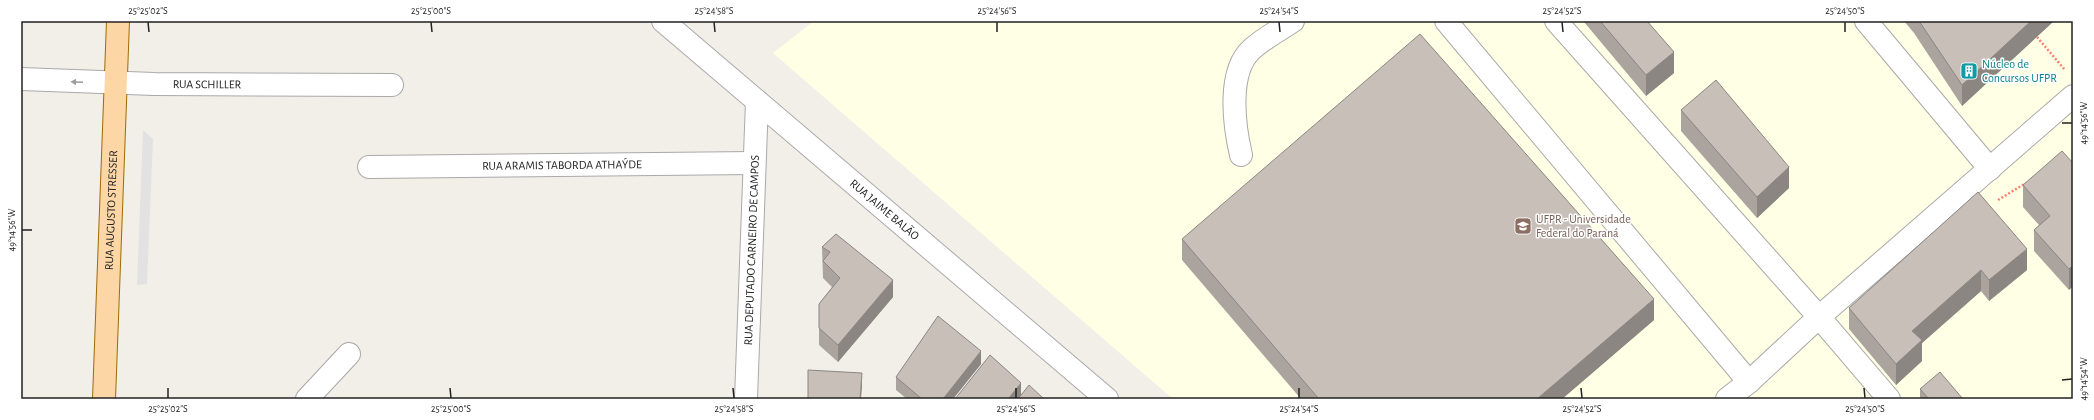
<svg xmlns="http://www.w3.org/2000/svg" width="2094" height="420" font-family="'Alegreya Sans',sans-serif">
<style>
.education{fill:#ffffe5}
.parking{fill:#e2e2e2}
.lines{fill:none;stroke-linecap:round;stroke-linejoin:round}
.minor-casing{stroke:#a9a9a9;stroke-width:24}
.major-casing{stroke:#a06b00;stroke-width:24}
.path{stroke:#fa8072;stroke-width:2.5;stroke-dasharray:2 2;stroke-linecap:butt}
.minor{stroke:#fff;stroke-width:22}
.major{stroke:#fcd6a4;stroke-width:22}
.wall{fill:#aba49e}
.shaded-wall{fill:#8b8681}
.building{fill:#c7bfb8;stroke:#8b8681}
.oneway{fill:#9c9c9c}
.ticks{fill:none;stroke:#222;stroke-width:1.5}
.labels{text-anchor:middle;stroke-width:3;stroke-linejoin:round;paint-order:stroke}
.culture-label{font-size:12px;fill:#0d838f;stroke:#fff;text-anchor:start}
.street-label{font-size:12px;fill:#222;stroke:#fff}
.education-label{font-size:12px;fill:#785e54;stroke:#fff;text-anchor:start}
.neatline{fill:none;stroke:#222;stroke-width:1.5}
.ticks-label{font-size:10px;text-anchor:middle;fill:#222}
</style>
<rect width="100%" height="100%" fill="#f2efe9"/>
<!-- education -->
<path class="education" d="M 814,21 L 2073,21 L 2073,399 L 1173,399 L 773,53 Z"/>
<!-- parking -->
<path class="parking" d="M 143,130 L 153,139 L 147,284 L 137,285 Z"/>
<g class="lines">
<!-- minor casing -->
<g class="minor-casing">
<g id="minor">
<path id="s1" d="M 663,21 L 1107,399"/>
<path d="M 1446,21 L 1749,382"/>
<path d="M 1556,21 L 1819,317 L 1889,399"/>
<path d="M 1866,21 L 1990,169"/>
<path id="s2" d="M 21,79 L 154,84 L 392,85"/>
<path d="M 1241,155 C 1234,125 1227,71 1252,49 C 1264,38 1280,30 1293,21"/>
<path id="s3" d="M 369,167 L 754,163"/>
<path d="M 307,399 L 349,354"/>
<path id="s4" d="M 746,399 L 757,101"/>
<path d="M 1727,399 L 1749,382 L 1819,317 L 2073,96"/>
</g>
</g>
<!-- major casing -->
<g class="major-casing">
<g id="major">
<path id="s5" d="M 104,399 L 118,21"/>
</g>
</g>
<!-- path -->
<path class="path" d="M 2037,37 L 2065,70
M 1998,200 L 2026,183"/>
<!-- minor -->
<use href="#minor" class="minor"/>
<!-- major -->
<use href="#major" class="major"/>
</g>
<!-- wall -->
<path class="wall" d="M 1584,21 L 1647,21 L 1674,73 L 1646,96 L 1584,22 Z
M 1904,21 L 2054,21 L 1962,106 L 1914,33 Z
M 1681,110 L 1789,188 L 1757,218 L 1681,131 Z
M 2073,163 L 2073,286 L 2069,290 L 2034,251 L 2034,230 L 2039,225 L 2023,207 L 2023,185 Z
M 1978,192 L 2027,270 L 1989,301 L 1981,291 L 1922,343 L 1922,361 L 1896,385 L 1849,329 L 1849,308 Z
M 836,234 L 893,297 L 838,362 L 819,345 L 819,304 L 832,287 L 823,278 L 822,247 Z
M 1182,239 L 1654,320 L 1562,399 L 1301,399 L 1182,260 Z
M 981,364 L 953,399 L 907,399 L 896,390 L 896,377 Z
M 1920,389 L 1963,399 L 1920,399 Z"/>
<!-- shaded-wall -->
<path class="shaded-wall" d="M 2031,21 L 2054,21 L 1962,106 L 1962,85 Z
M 1674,52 L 1674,73 L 1646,96 L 1646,75 Z
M 1789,167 L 1789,188 L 1757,218 L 1757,197 Z
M 2027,249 L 2027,270 L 1989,301 L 1989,280 Z
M 2073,265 L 2073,286 L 2069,290 L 2069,269 Z
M 1981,270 L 1981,291 L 1922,343 L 1922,361 L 1896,385 L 1896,364 L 1912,331 Z
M 893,280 L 893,297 L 838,362 L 838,345 Z
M 1654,299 L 1654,320 L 1562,399 L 1537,399 Z
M 981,351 L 981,364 L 953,399 L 943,399 Z
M 862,373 L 862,386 L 861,399 L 860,399 Z
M 1021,383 L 1021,396 L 1019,399 L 1008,399 Z"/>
<!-- building -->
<path class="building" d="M 1600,21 L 1647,21 L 1674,52 L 1646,75 Z
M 1919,21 L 2031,21 L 1962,85 Z
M 1420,34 L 1654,299 L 1537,399 L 1319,399 L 1182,239 Z
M 1716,80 L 1789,167 L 1757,197 L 1681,110 Z
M 2062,151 L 2073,163 L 2073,265 L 2069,269 L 2034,230 L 2050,216 L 2023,185 Z
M 1978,192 L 2027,249 L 1989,280 L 1981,270 L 1912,331 L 1922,340 L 1896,364 L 1849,308 Z
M 836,234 L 893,280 L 838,345 L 819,328 L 819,304 L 840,278 L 823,261 L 830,252 L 822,247 Z
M 938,316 L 981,351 L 943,399 L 922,399 L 896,377 Z
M 990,355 L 1021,383 L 1008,399 L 955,399 Z
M 808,370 L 862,373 L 860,399 L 808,399 Z
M 1940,372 L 1963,399 L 1929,399 L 1920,389 Z
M 1029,385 L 1044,399 L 1018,399 Z"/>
<!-- one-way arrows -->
<defs><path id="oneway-solid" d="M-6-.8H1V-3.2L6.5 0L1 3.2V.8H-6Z"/></defs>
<use class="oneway" href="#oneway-solid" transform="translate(77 82) rotate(-178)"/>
<!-- ticks -->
<path class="ticks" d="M 148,22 L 149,32M 431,22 L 432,32M 714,22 L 715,32M 997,22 L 997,32M 1279,22 L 1280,32M 1562,22 L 1563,32M 1845,22 L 1845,32M 2062,123 L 2072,123M 22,230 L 32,230M 2062,380 L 2072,379M 168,388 L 168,398M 450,388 L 451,398M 733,388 L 734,398M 1016,388 L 1016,398M 1299,388 L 1299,398M 1581,388 L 1582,398M 1864,388 L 1865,398"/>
<!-- icons -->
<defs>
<g id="building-square" transform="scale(0.9)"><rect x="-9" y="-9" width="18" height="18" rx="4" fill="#0f9aa8" stroke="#fff"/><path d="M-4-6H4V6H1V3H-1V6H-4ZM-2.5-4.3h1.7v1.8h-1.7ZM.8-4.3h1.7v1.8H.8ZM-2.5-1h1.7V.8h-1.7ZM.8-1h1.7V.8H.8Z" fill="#fff"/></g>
<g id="university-square" transform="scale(0.9)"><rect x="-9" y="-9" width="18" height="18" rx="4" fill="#8d6e63" stroke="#fff"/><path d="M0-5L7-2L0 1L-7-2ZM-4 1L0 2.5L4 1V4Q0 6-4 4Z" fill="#fff"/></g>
</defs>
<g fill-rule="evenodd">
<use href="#building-square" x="1969" y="71"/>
<use href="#university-square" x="1523" y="226"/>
</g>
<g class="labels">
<!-- culture labels -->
<g class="culture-label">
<text x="1982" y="68">Núcleo de<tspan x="1982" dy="14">Concursos UFPR</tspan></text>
</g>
<!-- street labels -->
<g class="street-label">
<text dy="4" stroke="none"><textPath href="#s2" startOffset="186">RUA SCHILLER</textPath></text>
<text dy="4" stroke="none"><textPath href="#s3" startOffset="193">RUA ARAMIS TABORDA ATHAÝDE</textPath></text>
<text dy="4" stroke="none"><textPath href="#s5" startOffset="189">RUA AUGUSTO STRESSER</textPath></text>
<text dy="4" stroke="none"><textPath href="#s1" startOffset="291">RUA JAIME BALÃO</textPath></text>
<text dy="4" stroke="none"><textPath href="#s4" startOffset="149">RUA DEPUTADO CARNEIRO DE CAMPOS</textPath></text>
</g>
<!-- education labels -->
<g class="education-label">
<text x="1536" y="223">UFPR - Universidade<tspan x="1536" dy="14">Federal do Paraná</tspan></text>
</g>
</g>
<!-- border -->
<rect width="2094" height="420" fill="none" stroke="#ffffff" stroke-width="44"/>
<rect x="22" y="22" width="2050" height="376" class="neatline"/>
<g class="ticks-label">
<text x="148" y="14">25°25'02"S</text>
<text x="431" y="14">25°25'00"S</text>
<text x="714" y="14">25°24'58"S</text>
<text x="997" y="14">25°24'56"S</text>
<text x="1279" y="14">25°24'54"S</text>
<text x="1562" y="14">25°24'52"S</text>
<text x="1845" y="14">25°24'50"S</text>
<text transform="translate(2083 123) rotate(-90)" y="4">49°14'56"W</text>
<text transform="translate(11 230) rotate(-90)" y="4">49°14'56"W</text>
<text transform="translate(2083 379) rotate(-90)" y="4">49°14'54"W</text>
<text x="168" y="412">25°25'02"S</text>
<text x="451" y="412">25°25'00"S</text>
<text x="734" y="412">25°24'58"S</text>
<text x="1016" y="412">25°24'56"S</text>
<text x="1299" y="412">25°24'54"S</text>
<text x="1582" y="412">25°24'52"S</text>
<text x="1865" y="412">25°24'50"S</text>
</g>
</svg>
